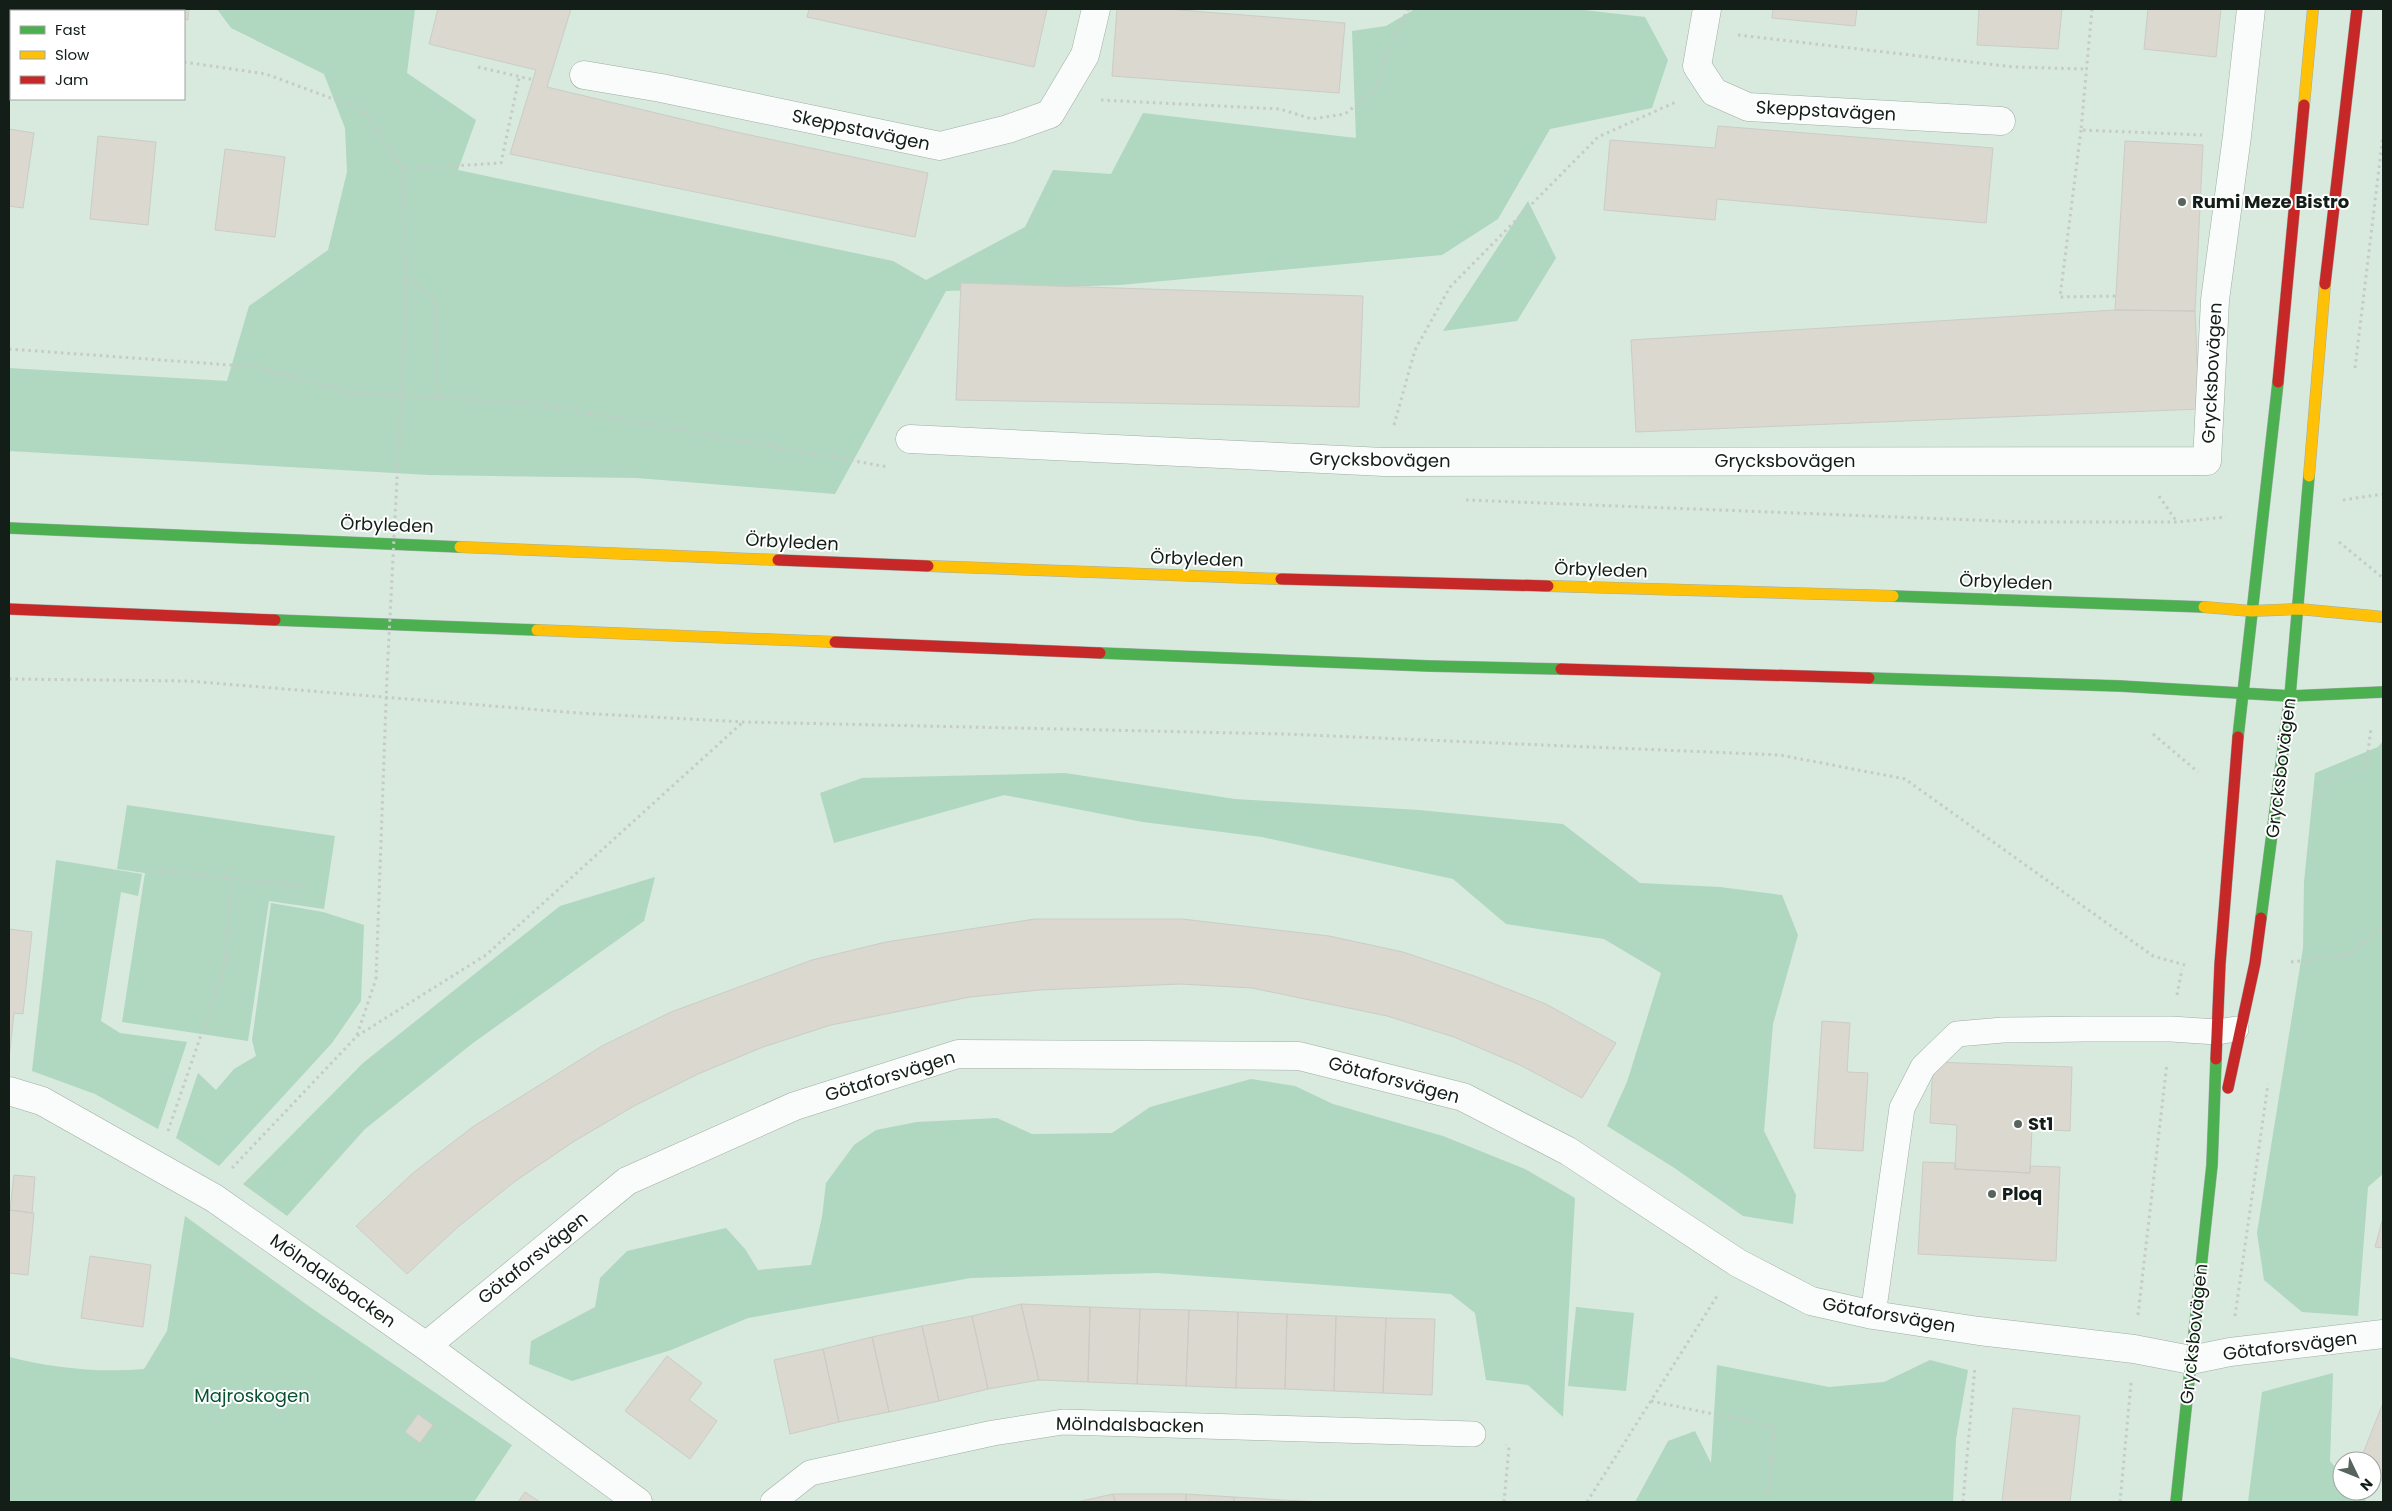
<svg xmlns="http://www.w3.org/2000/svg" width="2392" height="1511" font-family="Poppins,sans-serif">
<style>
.green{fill:#b0d7c0}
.building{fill:#dbd8d0;stroke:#cbccc6}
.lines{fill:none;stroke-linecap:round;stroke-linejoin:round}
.lane-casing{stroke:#9fada5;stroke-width:26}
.street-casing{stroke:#9fada5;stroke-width:29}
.fast-casing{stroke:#9fada5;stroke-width:12}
.slow-casing{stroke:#9fada5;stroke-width:12}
.jam-casing{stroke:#9fada5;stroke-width:12}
.path{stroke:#c5cbc7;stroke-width:3;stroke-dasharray:2.5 4;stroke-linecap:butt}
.lane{stroke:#f9fcfa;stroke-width:25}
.street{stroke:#f9fcfa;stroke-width:28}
.fast{stroke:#4caf50;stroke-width:11}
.slow{stroke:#ffc107;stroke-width:11}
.jam{stroke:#c62828;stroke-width:11}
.path-bridge{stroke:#c5cbc7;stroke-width:3;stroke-dasharray:2.5 4;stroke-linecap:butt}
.poi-dot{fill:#57655d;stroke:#fff;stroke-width:2}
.labels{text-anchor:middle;stroke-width:4;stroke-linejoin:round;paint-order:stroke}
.street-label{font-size:18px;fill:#121e17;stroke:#fff}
.poi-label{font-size:18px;font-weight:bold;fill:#121e17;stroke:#fff;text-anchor:start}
.park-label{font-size:18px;fill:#085233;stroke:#fff}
</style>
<rect width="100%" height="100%" fill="#d8e9de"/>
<!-- green -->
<path class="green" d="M 217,9 L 415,9 L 407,73 L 476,120 L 458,170 L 893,261 L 926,280 L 1025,227 L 1053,170 L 1111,174 L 1143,113 L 1356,138 L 1352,31 L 1386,26 L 1415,9 L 1575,9 L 1645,17 L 1668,60 L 1652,108 L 1550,129 L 1498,219 L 1442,255 L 1120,285 L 946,291 L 835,494 L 637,478 L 429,475 L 9,451 L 9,368 L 227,381 L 249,306 L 328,250 L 347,172 L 345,128 L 324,74 L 231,28 Z
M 1528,201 L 1556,258 L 1517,321 L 1443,331 Z
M 2383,741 L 2383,1174 L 2368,1187 L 2358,1316 L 2302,1312 L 2264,1280 L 2257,1233 L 2303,948 L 2304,882 L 2315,773 L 2378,747 Z
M 1065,773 L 1235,799 L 1419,810 L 1563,824 L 1640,883 L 1720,887 L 1782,895 L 1798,935 L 1773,1024 L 1764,1131 L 1796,1195 L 1793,1224 L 1743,1216 L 1673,1167 L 1607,1126 L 1627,1082 L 1661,973 L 1604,939 L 1506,924 L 1453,879 L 1262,837 L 1143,822 L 1004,795 L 834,843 L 820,793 L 862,778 Z
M 127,805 L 335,836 L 324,909 L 269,901 L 248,1041 L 122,1022 L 145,873 L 117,869 Z
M 56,860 L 142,874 L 138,896 L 121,892 L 101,1021 L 120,1033 L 187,1042 L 158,1129 L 95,1094 L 32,1071 Z
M 655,877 L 644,921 L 473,1043 L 365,1129 L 287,1216 L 243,1184 L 363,1063 L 560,906 Z
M 271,903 L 323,912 L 364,925 L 361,1001 L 332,1043 L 219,1166 L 176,1138 L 198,1073 L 216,1090 L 234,1069 L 256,1056 L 252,1040 Z
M 1251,1079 L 1295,1086 L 1333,1104 L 1443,1136 L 1525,1169 L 1575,1198 L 1563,1417 L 1528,1385 L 1486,1380 L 1475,1313 L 1451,1294 L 1157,1273 L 971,1278 L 748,1318 L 671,1350 L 572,1381 L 529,1364 L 531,1341 L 595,1307 L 600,1278 L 627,1251 L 726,1228 L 745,1249 L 758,1270 L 811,1265 L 822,1217 L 826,1183 L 854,1145 L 876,1130 L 917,1122 L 997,1118 L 1032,1134 L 1112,1133 L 1150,1107 Z
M 185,1216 L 310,1307 L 512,1445 L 474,1502 L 9,1502 L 9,1357 C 53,1368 98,1373 144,1369 L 167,1331 Z
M 1576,1307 L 1634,1313 L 1626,1391 L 1568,1386 Z
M 1930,1360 L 1968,1370 L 1956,1439 L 1953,1502 L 1635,1502 L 1668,1441 L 1695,1431 L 1711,1463 L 1717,1365 L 1829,1387 L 1884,1382 Z
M 2333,1373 L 2330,1461 L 2342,1475 L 2342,1491 L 2357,1491 L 2367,1502 L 2248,1502 L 2262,1392 Z"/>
<!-- building -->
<path class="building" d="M 55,9 L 189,9 L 188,20 L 184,19 L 184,11 L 85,11 Z
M 438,9 L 571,9 L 547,87 L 736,132 L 928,173 L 915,237 L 510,154 L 536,70 L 429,44 Z
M 809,9 L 1047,9 L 1034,67 L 807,17 Z
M 1117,9 L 1167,9 L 1345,23 L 1339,93 L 1112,76 Z
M 1773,9 L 1857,9 L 1855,26 L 1772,18 Z
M 1979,9 L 2062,9 L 2058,49 L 1977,45 Z
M 2148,9 L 2221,9 L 2216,57 L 2144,49 Z
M 1718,126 L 1993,148 L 1986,223 L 1717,199 L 1715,220 L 1604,210 L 1610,140 L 1715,148 Z
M 9,129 L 34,133 L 23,208 L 9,206 Z
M 98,136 L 156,142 L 148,225 L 90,219 Z
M 2125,141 L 2203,145 L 2195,311 L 2115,310 Z
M 225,149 L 285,157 L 275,237 L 215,230 Z
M 961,283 L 1363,296 L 1359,407 L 956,400 Z
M 2115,310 L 2195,311 L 2199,409 L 1636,432 L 1631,340 Z
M 1035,919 L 1182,919 L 1329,936 L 1403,952 L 1477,977 L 1546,1004 L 1616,1043 L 1582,1098 L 1520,1065 L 1454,1037 L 1387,1016 L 1252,988 L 1180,984 L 1039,990 L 970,997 L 831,1025 L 763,1047 L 698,1074 L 634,1106 L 573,1142 L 514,1182 L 458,1227 L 407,1274 L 356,1226 L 413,1173 L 474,1126 L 602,1046 L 671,1012 L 812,960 L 886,942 Z
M 9,929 L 32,932 L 23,1014 L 14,1013 L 9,1059 Z
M 1822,1021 L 1850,1023 L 1847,1072 L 1868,1073 L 1863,1151 L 1814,1148 Z
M 1933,1062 L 2072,1067 L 2070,1131 L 2032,1129 L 2030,1173 L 1955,1169 L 1957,1125 L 1930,1123 Z
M 1923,1162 L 1955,1163 L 1955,1169 L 2030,1173 L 2030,1166 L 2060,1167 L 2056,1261 L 1918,1254 Z
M 14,1175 L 35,1177 L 32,1213 L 10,1210 Z
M 9,1210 L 34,1213 L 28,1275 L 9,1273 Z
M 2383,1218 L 2383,1248 L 2375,1247 Z
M 90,1256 L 151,1265 L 143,1327 L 81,1318 Z
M 1021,1304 L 1039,1380 L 988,1389 L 972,1316 Z
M 1021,1304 L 1090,1307 L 1088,1382 L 1039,1380 Z
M 1090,1307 L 1140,1309 L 1137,1384 L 1088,1382 Z
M 1140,1309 L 1189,1310 L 1186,1386 L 1137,1384 Z
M 1189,1310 L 1238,1312 L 1236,1388 L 1186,1386 Z
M 1238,1312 L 1287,1314 L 1285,1389 L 1236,1388 Z
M 1287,1314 L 1336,1316 L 1334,1391 L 1285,1389 Z
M 972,1316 L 988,1389 L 939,1401 L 922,1326 Z
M 1336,1316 L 1386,1318 L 1383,1393 L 1334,1391 Z
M 1386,1318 L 1435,1319 L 1432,1395 L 1383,1393 Z
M 922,1326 L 939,1401 L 889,1412 L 872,1337 Z
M 872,1337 L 889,1412 L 839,1422 L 823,1349 Z
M 823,1349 L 839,1422 L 790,1434 L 774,1360 Z
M 667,1356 L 702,1383 L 689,1400 L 717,1421 L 690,1459 L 625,1411 Z
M 2383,1403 L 2383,1481 L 2372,1476 L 2372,1461 L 2360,1461 Z
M 2013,1408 L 2080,1416 L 2070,1502 L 2002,1502 Z
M 418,1414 L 433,1425 L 420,1443 L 405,1432 Z
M 525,1492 L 540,1502 L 518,1502 Z
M 1113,1494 L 1115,1502 L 1077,1502 Z
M 1113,1494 L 1186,1494 L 1186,1502 L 1115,1502 Z
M 1186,1494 L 1234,1497 L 1234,1502 L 1186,1502 Z
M 1234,1497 L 1282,1500 L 1282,1502 L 1234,1502 Z
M 1282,1500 L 1325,1502 L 1282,1502 Z"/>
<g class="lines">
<!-- lane casing -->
<g class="lane-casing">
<path id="lane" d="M 1873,1315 L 1902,1108 L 1923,1067 L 1957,1034 L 2003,1030 L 2086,1029 L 2171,1029 L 2217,1032 L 2236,1029
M 773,1502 L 810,1473 L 993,1433 L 1063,1422 L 1473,1434"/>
</g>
<!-- street casing -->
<g class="street-casing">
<path id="street" d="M 1707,9 L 1697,66 L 1714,92 L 1748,107 L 2001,121
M 9,49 L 11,49
M 584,75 L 661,88 L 940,146 L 1008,129 L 1050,114 L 1085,55 L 1096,9
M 910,439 L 1384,462 L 2207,461 L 2215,300 L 2237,136 L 2251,9
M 9,1091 L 42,1101 L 214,1198 L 426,1346 L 638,1502
M 426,1346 L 627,1181 L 795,1106 L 958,1054 L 1299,1056 L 1463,1097 L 1568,1151 L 1738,1263 L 1811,1301 L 1873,1315 L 1979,1331 L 2134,1349 L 2191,1360 L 2230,1352 L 2383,1334"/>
</g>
<!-- fast casing -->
<g class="fast-casing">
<path id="fast" d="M 9,528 L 460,547
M 1893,596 L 2204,607
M 275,620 L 537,630
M 1100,653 L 1429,666 L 1561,669
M 1869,678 L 2120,686 L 2290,696 L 2383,692
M 2238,737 L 2278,382
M 2261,918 L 2290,696 L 2309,476
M 2176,1502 L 2212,1165 L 2216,1059"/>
</g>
<!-- slow casing -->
<g class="slow-casing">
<path id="slow" d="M 2304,105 L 2313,9
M 2309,476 L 2325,284
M 460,547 L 778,560
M 928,566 L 1281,579
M 1548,586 L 1893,596
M 2204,607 L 2251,611 L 2299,609 L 2383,617
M 537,630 L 835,642"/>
</g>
<!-- jam casing -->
<g class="jam-casing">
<path id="jam" d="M 2325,284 L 2357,9
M 2278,382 L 2304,105
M 778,560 L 928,566
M 1281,579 L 1548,586
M 9,609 L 275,620
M 835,642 L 1100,653
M 1561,669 L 1869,678
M 2216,1059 L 2220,964 L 2238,737
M 2228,1088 L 2255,963 L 2261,918"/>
</g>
<!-- path -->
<path class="path" d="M 2092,9 L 2081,130 L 2202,135
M 1738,35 L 2014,67 L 2086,69
M 184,62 L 266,74 L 363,110 L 403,169 L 406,301
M 478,67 L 534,80
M 1101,100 L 1280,109 L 1312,119 L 1345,114 L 1376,89 L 1388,50 L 1408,9
M 2081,130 L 2060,297 L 2116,296
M 403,169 L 501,163 L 519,78
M 408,277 L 435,302 L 437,398
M 9,349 L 258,367 L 351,393 L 532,403 L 888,467
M 2355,368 L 2383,135
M 1394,425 L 1415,350 L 1450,287 L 1598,137 L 1678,101
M 2159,496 L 2177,522
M 1466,500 L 2023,522 L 2177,522 L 2226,517
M 2343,500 L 2383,494
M 2339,542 L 2383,578
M 9,679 L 188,681 L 578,713 L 744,722 L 1284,734 L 1780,755 L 1905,779 L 2153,956 L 2185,965
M 2153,734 L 2198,772
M 2313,805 L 2325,782 L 2366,767 L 2371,728
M 153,871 L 309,886
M 2291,962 L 2349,955 L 2383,927
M 2177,995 L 2182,969
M 357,1035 L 376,979
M 168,1131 L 225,965 L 231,879
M 232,1168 L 357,1036 L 486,955 L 743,722
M 2138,1315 L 2167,1063
M 2235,1316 L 2268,1084
M 1651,1401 L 1775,1427 L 1767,1502
M 1504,1502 L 1509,1447 L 1506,1445
M 1587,1502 L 1719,1293
M 1963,1502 L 1975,1366
M 2120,1502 L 2131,1383"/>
<!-- lane -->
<use href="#lane" class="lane"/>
<!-- street -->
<use href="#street" class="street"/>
<!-- fast -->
<use href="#fast" class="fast"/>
<!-- slow -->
<use href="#slow" class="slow"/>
<!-- jam -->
<use href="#jam" class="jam"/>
<!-- path-bridge -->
<path class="path-bridge" d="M 376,979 L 387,676 L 406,301"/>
</g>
<!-- markers -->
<g class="poi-dot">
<circle cx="2182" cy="202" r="5"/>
<circle cx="2018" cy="1124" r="5"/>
<circle cx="1992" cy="1194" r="5"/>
</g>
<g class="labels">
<!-- street labels -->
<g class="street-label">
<text transform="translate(1826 111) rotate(3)" y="6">Skeppstavägen</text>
<text transform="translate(861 130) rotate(12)" y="6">Skeppstavägen</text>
<text transform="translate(2212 373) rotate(-87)" y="6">Grycksbovägen</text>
<text transform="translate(1380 460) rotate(1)" y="6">Grycksbovägen</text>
<text x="1785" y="467">Grycksbovägen</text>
<text transform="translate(387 525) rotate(2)" y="6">Örbyleden</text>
<text transform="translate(792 542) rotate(3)" y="6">Örbyleden</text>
<text transform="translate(1197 559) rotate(2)" y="6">Örbyleden</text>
<text transform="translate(1601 570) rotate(2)" y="6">Örbyleden</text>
<text transform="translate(2006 582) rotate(2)" y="6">Örbyleden</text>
<text transform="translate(2281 768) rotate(-83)" y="6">Grycksbovägen</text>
<text transform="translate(890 1076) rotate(-17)" y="6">Götaforsvägen</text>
<text transform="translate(1394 1080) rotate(15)" y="6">Götaforsvägen</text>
<text transform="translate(533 1258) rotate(-39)" y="6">Götaforsvägen</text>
<text transform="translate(333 1281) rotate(35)" y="6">Mölndalsbacken</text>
<text transform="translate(1889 1315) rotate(10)" y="6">Götaforsvägen</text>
<text transform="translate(2194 1334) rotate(-84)" y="6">Grycksbovägen</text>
<text transform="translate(2290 1346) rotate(-7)" y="6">Götaforsvägen</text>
<text transform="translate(1130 1425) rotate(1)" y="6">Mölndalsbacken</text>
</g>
<!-- poi labels -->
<g class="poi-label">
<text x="2192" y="208">Rumi Meze Bistro</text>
<text x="2028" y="1130">St1</text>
<text x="2002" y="1200">Ploq</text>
</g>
<!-- park labels -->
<g class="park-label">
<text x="252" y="1402">Majroskogen</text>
</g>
</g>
<!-- border -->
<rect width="2392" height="1511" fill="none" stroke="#121e17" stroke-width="20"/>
<!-- legend -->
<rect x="10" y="10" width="175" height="90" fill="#ffffff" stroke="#a0a5a2"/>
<rect x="20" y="26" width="25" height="8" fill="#4caf50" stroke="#a0a5a2"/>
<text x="55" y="35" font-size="15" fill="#121e17">Fast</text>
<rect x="20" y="51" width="25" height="8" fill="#ffc107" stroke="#a0a5a2"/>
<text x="55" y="60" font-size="15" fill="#121e17">Slow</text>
<rect x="20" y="76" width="25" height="8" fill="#c62828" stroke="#a0a5a2"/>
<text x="55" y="85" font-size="15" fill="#121e17">Jam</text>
<!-- north arrow -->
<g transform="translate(2357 1476) rotate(133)"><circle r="24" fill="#ffffff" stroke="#a0a5a2"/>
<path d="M0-4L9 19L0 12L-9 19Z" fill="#57655d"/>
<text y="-8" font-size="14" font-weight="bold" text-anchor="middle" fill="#121e17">N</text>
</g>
</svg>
